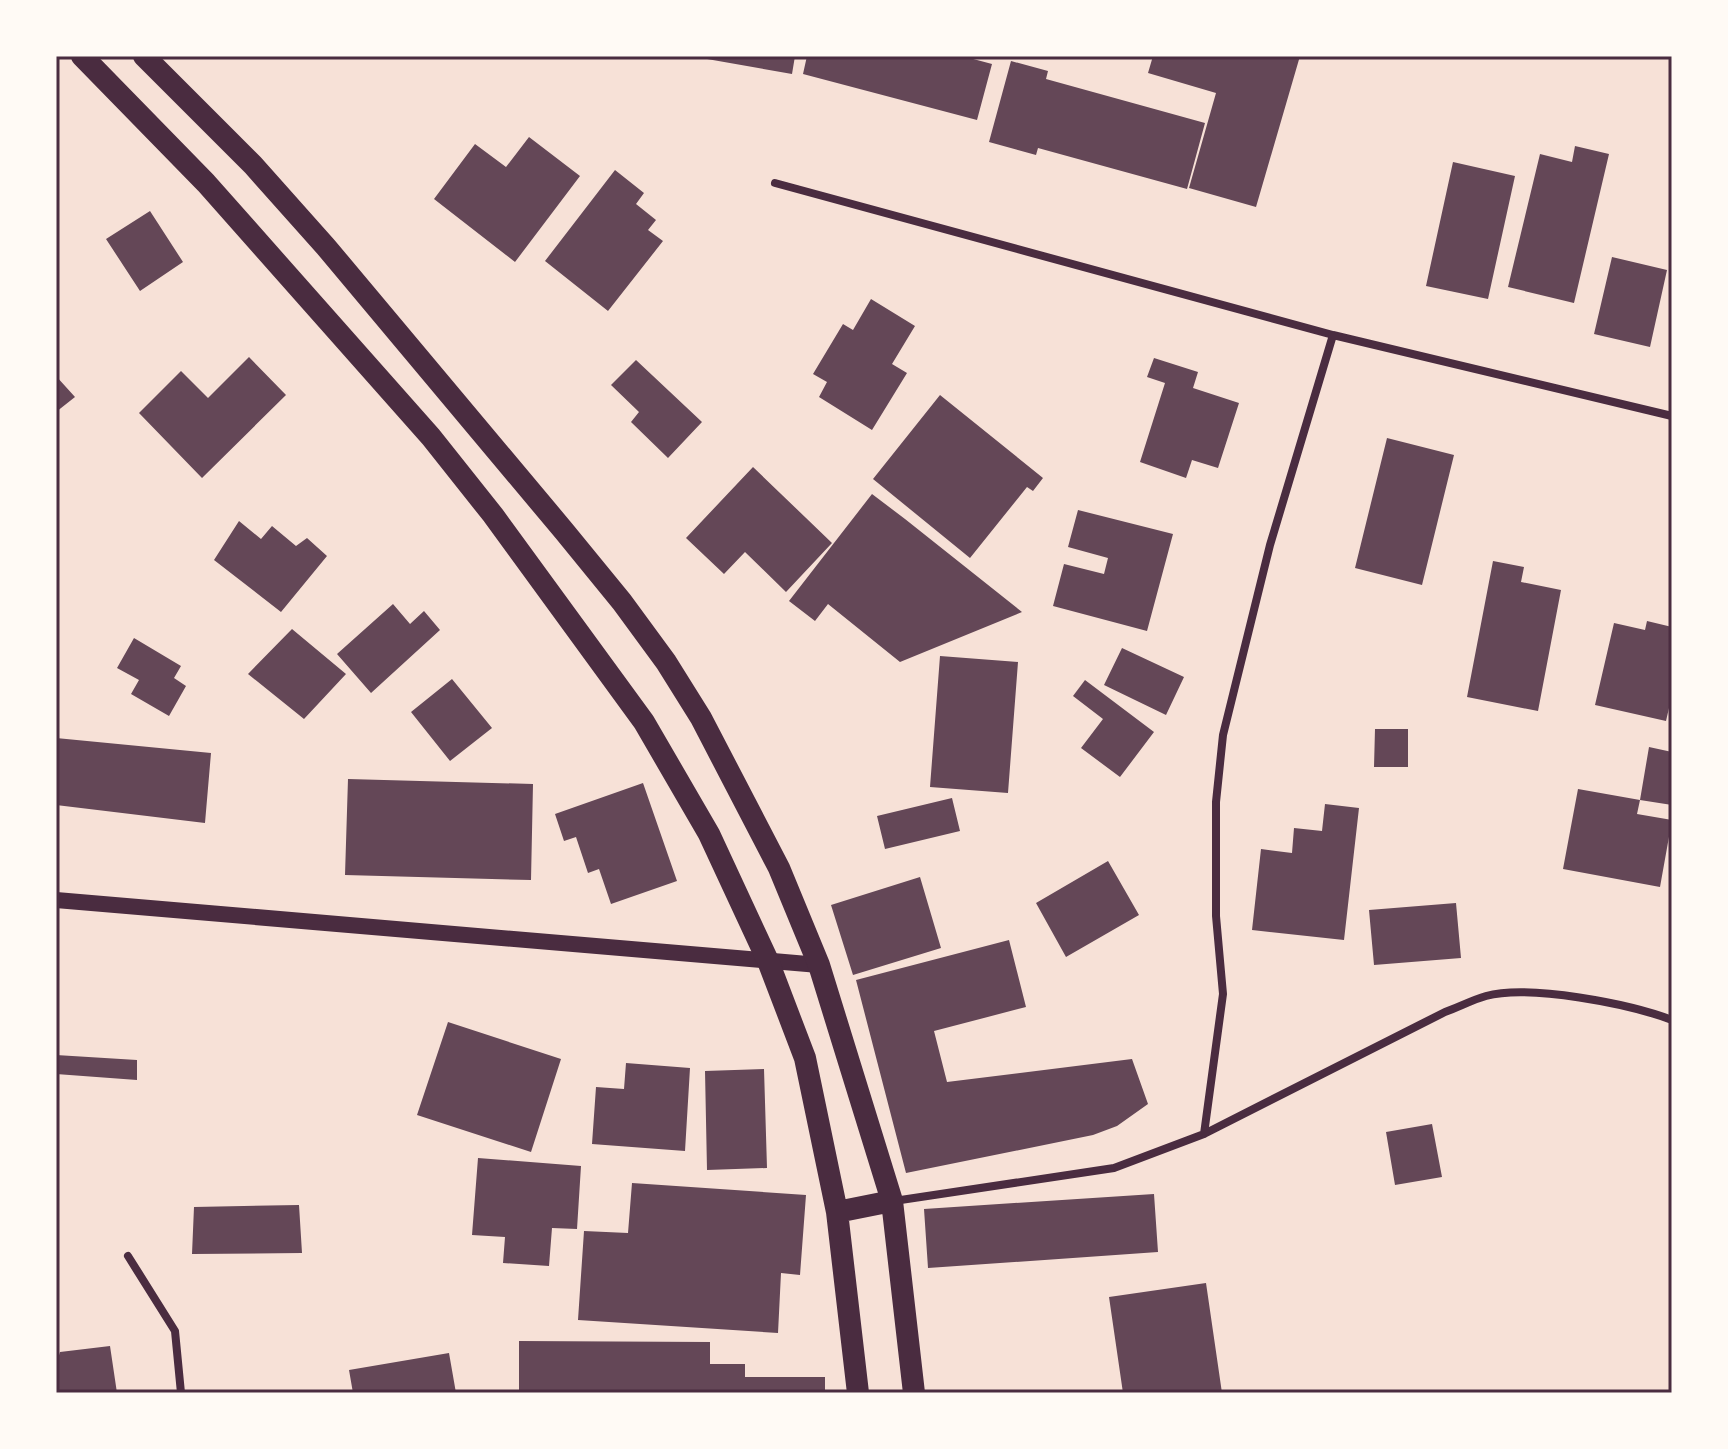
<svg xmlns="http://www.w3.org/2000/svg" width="1728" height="1449" font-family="Lato,sans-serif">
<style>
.building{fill:#644757}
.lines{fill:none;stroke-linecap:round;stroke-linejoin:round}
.minor{stroke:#4a2c40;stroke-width:8}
.secondary{stroke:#4a2c40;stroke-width:16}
.trunk{stroke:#4a2c40;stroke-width:22}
.neatline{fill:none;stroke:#4a2c40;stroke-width:3}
</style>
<rect width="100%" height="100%" fill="#f7e1d7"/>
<!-- building -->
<path class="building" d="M 690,56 L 795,56 L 792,74 Z
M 807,56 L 962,56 L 992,64 L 977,120 L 803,74 Z
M 1153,56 L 1300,56 L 1256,207 L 1189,188 L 1216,93 L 1148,73 Z
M 1011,61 L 1048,71 L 1046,79 L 1205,123 L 1187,189 L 1038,148 L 1036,155 L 989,142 Z
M 529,137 L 580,176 L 515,262 L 434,199 L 475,144 L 506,167 Z
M 1575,146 L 1609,154 L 1574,303 L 1508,287 L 1540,154 L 1572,162 Z
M 1453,162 L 1515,176 L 1488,299 L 1426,286 Z
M 615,170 L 644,193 L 636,204 L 656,220 L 648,230 L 663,241 L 608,311 L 545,261 Z
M 150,211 L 183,262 L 140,291 L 106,239 Z
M 1612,257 L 1667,270 L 1650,347 L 1594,334 Z
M 871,299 L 915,326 L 892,364 L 907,373 L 872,430 L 819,397 L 827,382 L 813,374 L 843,324 L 853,330 Z
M 249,357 L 286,395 L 202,478 L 139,413 L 181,371 L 208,398 Z
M 1154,358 L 1198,372 L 1193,388 L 1239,403 L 1218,468 L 1192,460 L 1186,478 L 1140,462 L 1165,383 L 1147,377 Z
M 636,360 L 702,422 L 668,458 L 631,422 L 639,412 L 611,385 Z
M 56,376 L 75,397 L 56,412 Z
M 940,395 L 1043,478 L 1033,491 L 1027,487 L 970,558 L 873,479 Z
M 1387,438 L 1454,455 L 1422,585 L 1355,568 Z
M 753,467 L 832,543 L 786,592 L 745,552 L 724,574 L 686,538 Z
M 872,494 L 905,519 L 1022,612 L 900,662 L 828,604 L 815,621 L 789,601 Z
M 1078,510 L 1173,534 L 1147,631 L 1053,606 L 1064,564 L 1104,574 L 1108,558 L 1068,547 Z
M 239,521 L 261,539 L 272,526 L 296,546 L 307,538 L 327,556 L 281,612 L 214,560 Z
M 1493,561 L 1524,567 L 1521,582 L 1561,590 L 1538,711 L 1467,697 Z
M 393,604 L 410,624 L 424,611 L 440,630 L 371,693 L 337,654 Z
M 1647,621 L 1672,627 L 1672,695 L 1666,721 L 1595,705 L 1614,623 L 1645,630 Z
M 292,629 L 346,674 L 304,719 L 248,674 Z
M 134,638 L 181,666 L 174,678 L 186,686 L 169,716 L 131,694 L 139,680 L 117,668 Z
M 1122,648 L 1184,677 L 1166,715 L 1104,685 Z
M 940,656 L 1018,662 L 1008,793 L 930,787 Z
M 452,679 L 492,728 L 450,761 L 411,712 Z
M 1085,680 L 1154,732 L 1120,777 L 1081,748 L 1103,719 L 1073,696 Z
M 1375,729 L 1408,729 L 1408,767 L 1374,767 Z
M 56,738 L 211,753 L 205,823 L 56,805 Z
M 1649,747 L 1672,752 L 1672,805 L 1640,800 Z
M 348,779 L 533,784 L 531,880 L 345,875 Z
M 643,783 L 677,881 L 611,904 L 599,869 L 588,873 L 576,837 L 564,841 L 555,814 Z
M 1578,789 L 1640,800 L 1637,814 L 1672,820 L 1660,887 L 1563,869 Z
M 952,798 L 960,831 L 885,849 L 877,816 Z
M 1325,804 L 1359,808 L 1344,940 L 1252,930 L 1261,849 L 1292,853 L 1294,828 L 1322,831 Z
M 1108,861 L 1139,915 L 1066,957 L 1036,903 Z
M 920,877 L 941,948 L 853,975 L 831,905 Z
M 1456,903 L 1461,958 L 1374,965 L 1369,910 Z
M 1009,940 L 1026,1007 L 934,1031 L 947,1082 L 1132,1059 L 1148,1104 L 1117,1126 L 1093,1135 L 906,1173 L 856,980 Z
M 448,1022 L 561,1059 L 531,1152 L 417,1115 Z
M 56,1055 L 137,1060 L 137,1080 L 56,1074 Z
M 626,1063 L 690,1068 L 685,1151 L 592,1144 L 596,1087 L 624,1089 Z
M 764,1069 L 767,1168 L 707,1170 L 705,1071 Z
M 1432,1124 L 1442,1177 L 1395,1185 L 1386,1132 Z
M 478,1158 L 581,1166 L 577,1229 L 552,1228 L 549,1266 L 503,1263 L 505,1237 L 472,1235 Z
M 632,1183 L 806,1195 L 800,1275 L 781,1273 L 778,1333 L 578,1320 L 584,1231 L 628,1233 Z
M 1154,1194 L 1158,1252 L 928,1268 L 924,1209 Z
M 299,1205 L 302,1253 L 192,1254 L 194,1207 Z
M 1206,1283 L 1222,1393 L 1123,1393 L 1109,1297 Z
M 519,1341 L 710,1342 L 710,1364 L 745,1364 L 745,1377 L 825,1377 L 825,1393 L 519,1393 Z
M 110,1346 L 117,1393 L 56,1393 L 56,1365 L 60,1352 Z
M 449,1353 L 456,1393 L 353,1393 L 349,1370 Z"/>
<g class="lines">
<!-- minor -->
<path class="minor" d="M 775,183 L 1333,335 L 1672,416
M 1204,1134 L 1223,994 L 1216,916 L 1216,802 L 1223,735 L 1270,545 L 1333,335
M 894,1201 L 1114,1168 L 1204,1134 L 1445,1012 C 1459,1007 1472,1000 1486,996 C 1529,984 1630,1004 1672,1020
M 128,1256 L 175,1331 L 181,1393"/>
<!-- secondary -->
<path class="secondary" d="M 56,900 L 819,965"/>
<!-- trunk -->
<path class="trunk" d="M 82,56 L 206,183 L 431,437 L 493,515 L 644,722 L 709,834 L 768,961 L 805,1058 L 837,1212 L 858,1393
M 144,56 L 253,165 L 326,247 L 564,531 L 622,602 L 666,662 L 701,718 L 779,868 L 819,965 L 892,1201 L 914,1393
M 837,1212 L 892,1201"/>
</g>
<!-- border -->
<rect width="1728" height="1449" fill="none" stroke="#fffaf5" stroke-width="116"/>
<rect x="58" y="58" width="1612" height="1333" class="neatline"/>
</svg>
